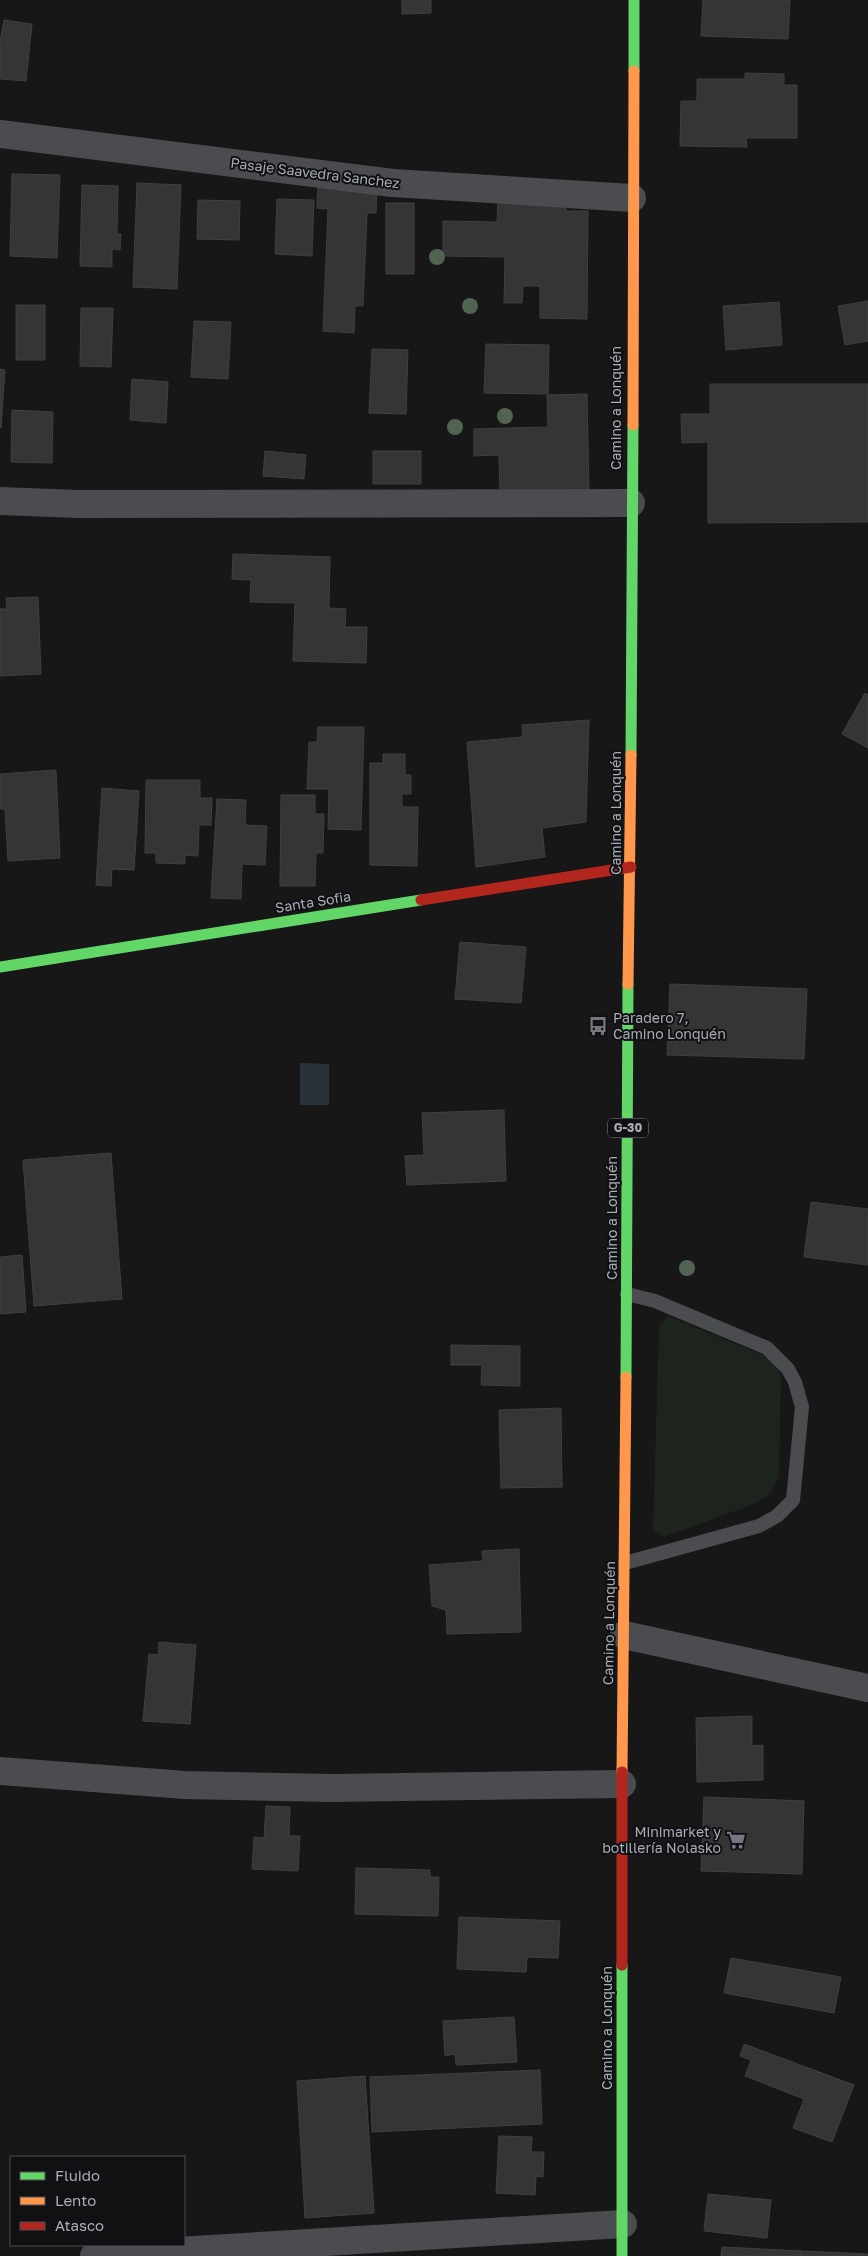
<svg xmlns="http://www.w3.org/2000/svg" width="868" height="2256" font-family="'Golos Text',sans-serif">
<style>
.green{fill:#1d241e}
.water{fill:#2a3239}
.building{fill:#353536;stroke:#3f4043}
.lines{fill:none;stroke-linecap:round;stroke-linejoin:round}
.lane{stroke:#4b4c50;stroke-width:14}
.street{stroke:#4b4c50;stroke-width:28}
.fast{stroke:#63d668;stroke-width:11}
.slow{stroke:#ff974d;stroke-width:11}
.jam{stroke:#b3261e;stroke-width:11}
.tree{fill:#506451}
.labels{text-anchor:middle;stroke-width:4;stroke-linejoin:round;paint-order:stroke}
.shield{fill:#111113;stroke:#7b7e86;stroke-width:1}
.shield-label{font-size:12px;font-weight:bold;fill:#a8adb8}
.street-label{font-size:14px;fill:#a8adb8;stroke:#111113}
.poi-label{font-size:14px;fill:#a8adb8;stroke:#111113;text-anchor:start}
</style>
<rect width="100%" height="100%" fill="#171717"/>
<!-- green -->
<path class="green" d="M 668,1316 L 770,1358 L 781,1374 L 779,1475 C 775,1491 768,1497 754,1504 L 664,1537 L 653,1529 L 659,1327 Z"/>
<!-- water -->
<path class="water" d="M 300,1063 L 329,1064 L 329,1105 L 300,1105 Z"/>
<!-- building -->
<path class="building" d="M 402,0 L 431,0 L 431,13 L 402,14 Z
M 703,0 L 790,0 L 788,39 L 701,36 Z
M 4,20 L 32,24 L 26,81 L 0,79 L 0,42 Z
M 745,73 L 784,74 L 784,85 L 797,85 L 797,138 L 746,138 L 747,147 L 680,146 L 681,101 L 697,101 L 697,79 L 745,79 Z
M 12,174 L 60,175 L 57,258 L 10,256 Z
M 137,183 L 181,185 L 177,289 L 133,287 Z
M 318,184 L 377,186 L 376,213 L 367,213 L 363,306 L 355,306 L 354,333 L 323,331 L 328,209 L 317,208 Z
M 82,185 L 118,186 L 117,234 L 121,234 L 120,250 L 112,249 L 112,267 L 80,266 Z
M 277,199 L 314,200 L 312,256 L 275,254 Z
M 198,200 L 240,201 L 239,240 L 197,239 Z
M 498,200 L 567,201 L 566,211 L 588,211 L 587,319 L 540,318 L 540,286 L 523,286 L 522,303 L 504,303 L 505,257 L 443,256 L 443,221 L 497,222 Z
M 386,203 L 414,203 L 414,274 L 386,274 Z
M 868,301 L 868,341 L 845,345 L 838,306 Z
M 779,302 L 782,345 L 726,350 L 723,306 Z
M 16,305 L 45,305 L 45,360 L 16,360 Z
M 81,308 L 113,308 L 111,367 L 80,366 Z
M 194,321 L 231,322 L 228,379 L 191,377 Z
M 486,344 L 549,345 L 548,394 L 484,393 Z
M 372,349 L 408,350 L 406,414 L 369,413 Z
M 0,369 L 5,370 L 1,428 L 0,428 Z
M 132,379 L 168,382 L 166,423 L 130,420 Z
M 710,384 L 868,384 L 868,522 L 708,523 L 708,442 L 682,443 L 681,414 L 710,414 Z
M 587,394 L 589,492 L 500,494 L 499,455 L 474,456 L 474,429 L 548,427 L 547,395 Z
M 12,410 L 53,412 L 52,463 L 11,462 Z
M 265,451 L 306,455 L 304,479 L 263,476 Z
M 373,451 L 421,451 L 421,484 L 373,484 Z
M 233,554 L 330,557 L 329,608 L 346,609 L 345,627 L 367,627 L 366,663 L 293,661 L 295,603 L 250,602 L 251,580 L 232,579 Z
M 38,597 L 41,674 L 0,676 L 0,609 L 7,609 L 6,598 Z
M 865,693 L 868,695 L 868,748 L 842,734 Z
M 589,720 L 586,822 L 542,828 L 545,857 L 476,867 L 467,742 L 523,737 L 522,725 Z
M 318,727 L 364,727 L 361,830 L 328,829 L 329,789 L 307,789 L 309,742 L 317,742 Z
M 383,754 L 405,754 L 405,775 L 411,775 L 411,794 L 402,794 L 402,807 L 418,807 L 417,866 L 370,865 L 370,763 L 383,763 Z
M 56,770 L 60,858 L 8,861 L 5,809 L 0,809 L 0,774 Z
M 146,780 L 200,780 L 200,798 L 212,798 L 211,825 L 199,825 L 198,856 L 185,855 L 185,864 L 156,863 L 156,853 L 145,853 Z
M 102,788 L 139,791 L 134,870 L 112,869 L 111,886 L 96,885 Z
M 281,795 L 315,795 L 315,814 L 324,814 L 323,853 L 316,853 L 315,886 L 280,886 Z
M 217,799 L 246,800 L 245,825 L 267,826 L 265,865 L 242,864 L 241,899 L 211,898 Z
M 460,942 L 526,947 L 521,1003 L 455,999 Z
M 670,984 L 807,989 L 804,1059 L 667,1055 Z
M 504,1110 L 506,1181 L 407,1185 L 405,1156 L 424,1155 L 422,1113 Z
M 111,1153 L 122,1299 L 34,1306 L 23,1160 Z
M 811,1202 L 868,1209 L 868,1265 L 804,1257 Z
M 22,1255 L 26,1312 L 0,1314 L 0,1257 Z
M 451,1345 L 520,1346 L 520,1386 L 481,1385 L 482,1365 L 451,1365 Z
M 561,1408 L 562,1487 L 501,1488 L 499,1410 Z
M 519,1549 L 521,1632 L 447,1634 L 446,1610 L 432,1606 L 429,1565 L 483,1561 L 482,1551 Z
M 159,1642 L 196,1645 L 190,1724 L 143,1721 L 149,1654 L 158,1655 Z
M 752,1716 L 752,1746 L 763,1745 L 763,1780 L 697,1782 L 696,1718 Z
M 704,1797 L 804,1801 L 802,1874 L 701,1871 Z
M 266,1806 L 290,1807 L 289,1836 L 300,1836 L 298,1871 L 252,1869 L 254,1837 L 264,1838 Z
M 356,1868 L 430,1870 L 430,1877 L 439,1877 L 438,1916 L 355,1914 Z
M 459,1917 L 560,1921 L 558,1958 L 527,1957 L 526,1972 L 457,1969 Z
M 731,1958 L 841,1977 L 834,2013 L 724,1993 Z
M 514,2017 L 517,2062 L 456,2065 L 455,2054 L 445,2056 L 443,2021 Z
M 744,2044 L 854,2085 L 832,2142 L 793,2128 L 804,2099 L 745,2076 L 751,2060 L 740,2056 Z
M 540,2070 L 542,2124 L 372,2132 L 370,2077 Z
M 365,2076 L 374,2213 L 305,2218 L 297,2081 Z
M 499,2136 L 532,2137 L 531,2152 L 544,2152 L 543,2177 L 536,2176 L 535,2195 L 496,2193 Z
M 708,2194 L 771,2200 L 767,2238 L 704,2231 Z
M 722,2247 L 801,2251 L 801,2256 L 721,2256 Z
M 801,2251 L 868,2254 L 868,2256 L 801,2256 Z"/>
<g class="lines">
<!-- lane -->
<path class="lane" d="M 625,1563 L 759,1526 L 777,1516 L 793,1500 L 802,1407 L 795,1382 L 788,1369 L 767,1348 L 655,1301 L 627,1294"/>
<!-- street -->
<path class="street" d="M 0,134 L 393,183 L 632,198
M 0,501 L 79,504 L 631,503
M 624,1635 L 868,1688
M 0,1771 L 185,1785 L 333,1788 L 622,1784
M 94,2256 L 623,2224"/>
<!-- fast -->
<path class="fast" d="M 634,71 L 634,0
M 631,755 L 633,425
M 0,967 L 421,900
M 626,1377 L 628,984
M 622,1965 L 622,2256"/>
<!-- slow -->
<path class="slow" d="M 633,425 L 634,71
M 628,984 L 631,755
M 622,1772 L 626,1377"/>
<!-- jam -->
<path class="jam" d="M 421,900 L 631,867
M 622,1965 L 622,1772"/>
</g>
<!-- trees -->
<g class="tree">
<circle cx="437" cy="257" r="8"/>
<circle cx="470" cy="306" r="8"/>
<circle cx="505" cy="416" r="8"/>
<circle cx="455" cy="427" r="8"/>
<circle cx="687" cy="1268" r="8"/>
</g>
<!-- icons -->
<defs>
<g id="bus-bare" transform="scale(1.5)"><path d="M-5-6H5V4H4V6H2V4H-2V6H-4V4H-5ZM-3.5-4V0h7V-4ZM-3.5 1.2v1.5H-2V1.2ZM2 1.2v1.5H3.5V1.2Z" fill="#757880" stroke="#111113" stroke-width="2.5" paint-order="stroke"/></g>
<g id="supermarket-bare" transform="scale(1.5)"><path d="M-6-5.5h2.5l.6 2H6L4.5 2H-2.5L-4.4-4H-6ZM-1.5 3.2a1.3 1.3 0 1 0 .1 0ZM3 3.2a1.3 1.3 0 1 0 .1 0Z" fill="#757880" stroke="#111113" stroke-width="2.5" paint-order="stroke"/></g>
</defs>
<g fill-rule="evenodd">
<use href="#bus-bare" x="598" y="1026"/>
<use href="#supermarket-bare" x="736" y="1840"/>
</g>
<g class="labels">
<!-- shield labels -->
<rect class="shield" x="608" y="1118.5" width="40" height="19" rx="4"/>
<g class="shield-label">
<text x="628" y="1132">G-30</text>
</g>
<!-- street labels -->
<g class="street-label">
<text transform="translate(315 173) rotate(7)" y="5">Pasaje Saavedra Sanchez</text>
<text transform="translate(616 408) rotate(-90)" y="5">Camino a Lonquén</text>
<text transform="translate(616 813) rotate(-90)" y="5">Camino a Lonquén</text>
<text transform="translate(313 902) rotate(-9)" y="5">Santa Sofia</text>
<text transform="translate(612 1218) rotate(-90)" y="5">Camino a Lonquén</text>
<text transform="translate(609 1623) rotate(-89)" y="5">Camino a Lonquén</text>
<text transform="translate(607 2028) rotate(-90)" y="5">Camino a Lonquén</text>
</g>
<!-- poi labels -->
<g class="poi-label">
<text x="613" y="1023">Paradero 7,<tspan x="613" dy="16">Camino Lonquén</tspan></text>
<text x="721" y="1837" text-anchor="end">Minimarket y<tspan x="721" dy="16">botillería Nolasko</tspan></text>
</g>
</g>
<!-- legend -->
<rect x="10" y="2156" width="175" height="90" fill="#111113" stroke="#4d4f55"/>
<rect x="20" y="2172" width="25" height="8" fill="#63d668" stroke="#4d4f55"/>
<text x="55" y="2181" font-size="15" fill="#a8adb8">Fluido</text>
<rect x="20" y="2197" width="25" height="8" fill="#ff974d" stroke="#4d4f55"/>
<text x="55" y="2206" font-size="15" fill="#a8adb8">Lento</text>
<rect x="20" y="2222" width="25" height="8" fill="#b3261e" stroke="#4d4f55"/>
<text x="55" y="2231" font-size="15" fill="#a8adb8">Atasco</text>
</svg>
